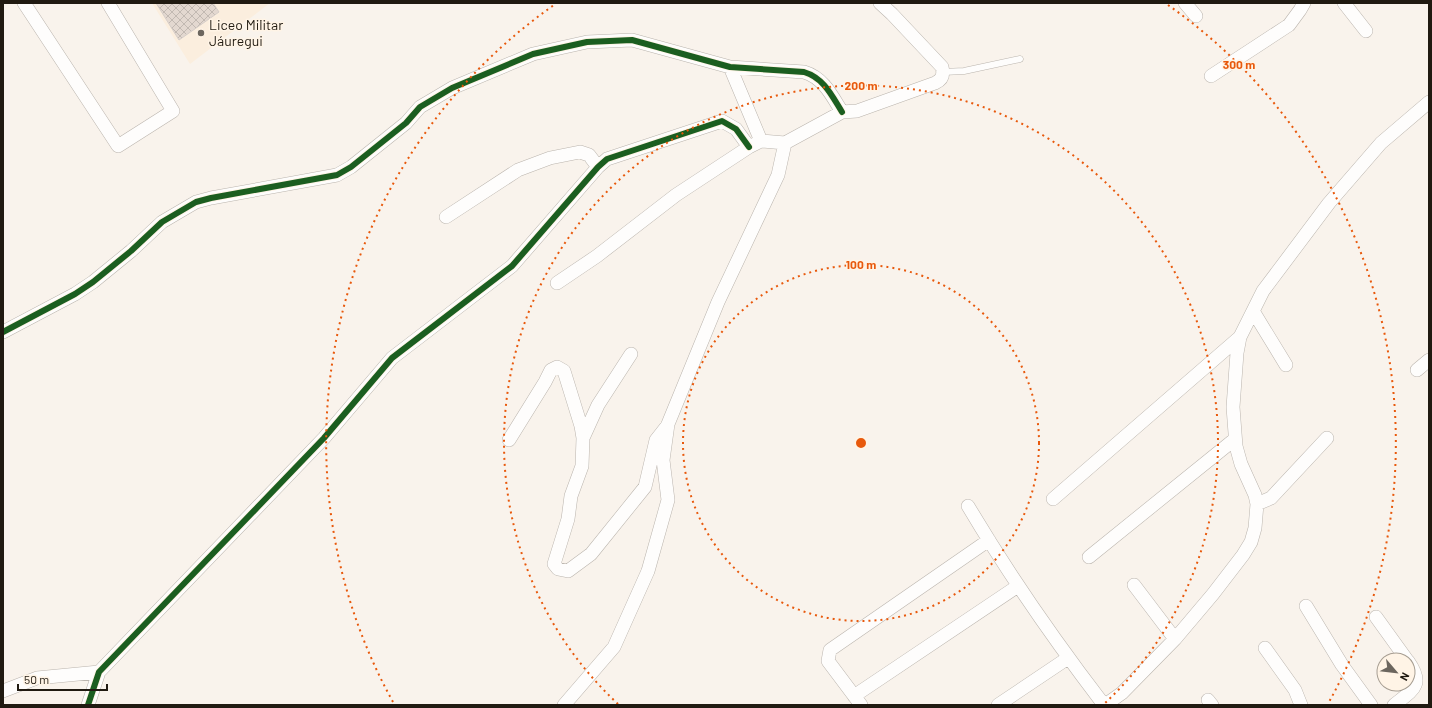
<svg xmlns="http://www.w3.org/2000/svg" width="1432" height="708" font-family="Barlow,sans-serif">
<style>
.built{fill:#fbeede}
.building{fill:url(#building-cross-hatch);stroke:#d6cec9}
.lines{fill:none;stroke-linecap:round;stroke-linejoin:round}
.service-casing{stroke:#bab4ad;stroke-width:7}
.minor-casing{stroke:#bab4ad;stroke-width:14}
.service{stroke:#fefdfc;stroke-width:6}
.minor{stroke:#fefdfc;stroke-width:13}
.cycleway-casing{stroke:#fff4e6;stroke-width:8}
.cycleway{stroke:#1b5e20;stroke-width:6}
.ring{fill:none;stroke:#e8590c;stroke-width:2;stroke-dasharray:2 4}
.poi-dot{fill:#6c665e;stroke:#fff4e6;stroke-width:1.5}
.labels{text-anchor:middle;stroke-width:3;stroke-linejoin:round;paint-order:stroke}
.poi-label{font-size:14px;fill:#201a11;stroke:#fff4e6;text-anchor:start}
.centre{fill:#e8590c;stroke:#fff4e6;stroke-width:2}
.ring-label{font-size:12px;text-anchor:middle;font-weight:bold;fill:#e8590c;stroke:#fff4e6;stroke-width:3;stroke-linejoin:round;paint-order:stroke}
</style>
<defs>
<pattern id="building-cross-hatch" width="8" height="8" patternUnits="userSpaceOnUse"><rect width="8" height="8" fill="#e3d8d0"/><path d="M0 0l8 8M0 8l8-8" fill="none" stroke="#c2b9b2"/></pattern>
</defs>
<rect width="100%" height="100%" fill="#f9f3ec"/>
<!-- built -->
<path class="built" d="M 152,3 L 270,3 L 190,64 Z"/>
<!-- building -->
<path class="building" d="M 156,3 L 213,3 L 219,12 L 179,40 Z"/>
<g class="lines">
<!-- service casing -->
<g class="service-casing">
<path id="service" d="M 943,72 L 964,71 L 1020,59"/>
</g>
<!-- minor casing -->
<g class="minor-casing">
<path id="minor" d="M 24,3 L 118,146 L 173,111 L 108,3
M 1185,3 L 1196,16
M 1344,3 L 1366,31
M 730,67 L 761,141
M 1211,76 L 1289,25 L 1300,10 L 1304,3
M 446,217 L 518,170 L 550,158 L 580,152 L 589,155 L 598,167
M 557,283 L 597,256 L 676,195 L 749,147 L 761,141 L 785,143
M 1253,311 L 1286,365
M 3,332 L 75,294 L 93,282 L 131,251 L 162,222 L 196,202 L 211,198 L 337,175 L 351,167 L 406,123 L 420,107 L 452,88 L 533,54 L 587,42 L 632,40 L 730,67 L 804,72 C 824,78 832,96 842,112
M 1417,370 L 1429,360
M 583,438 L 598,405 L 631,354
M 509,440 L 545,382 L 551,370 L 557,367 L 564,371 L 581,426 L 583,438 L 582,466 L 571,496 L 568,519 L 554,564 L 558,569 L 568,571 L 591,554 L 645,487 L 656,440 L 667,426
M 1053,499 L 1240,337
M 1257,504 L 1271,498 L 1327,438
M 968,506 C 1009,575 1055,641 1104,705
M 1089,557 L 1235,439
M 1134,585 L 1175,639
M 1306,606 L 1342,665 L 1371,705
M 1376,617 L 1407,660
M 1265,648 L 1295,690 L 1301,705
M 3,691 L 37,678 L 99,672
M 854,696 L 1018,586
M 1208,700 L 1212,705
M 88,705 L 99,672 L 324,438 L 392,358 L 512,266 L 598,167 L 607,159 L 722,121 L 736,129 L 749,147
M 564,705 L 614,647 L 648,571 L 668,500 L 663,460 L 668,424 L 718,302 L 778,175 L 785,143 L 842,112 L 857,111 L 935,83 C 942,80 944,75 942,67 L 892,14 L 880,3
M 861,705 L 828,661 L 830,650 L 989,540
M 998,705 L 1068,658
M 1105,705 L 1122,693 L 1175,639 L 1213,594 L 1243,555 L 1251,542 L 1255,528 L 1257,504 L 1255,495 L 1241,464 L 1236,446 L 1233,407 L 1237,353 L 1240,337 L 1263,291 L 1329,203 L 1381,143 L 1429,102
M 1394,705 C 1413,690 1425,685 1408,661"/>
</g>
<!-- service -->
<use href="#service" class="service"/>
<!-- minor -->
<use href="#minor" class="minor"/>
<!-- cycleway casing -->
<g class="cycleway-casing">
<path id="cycleway" d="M 3,332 L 75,294 L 93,282 L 131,251 L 162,222 L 196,202 L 211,198 L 337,175 L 351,167 L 406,123 L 420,107 L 452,88 L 533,54 L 587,42 L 632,40 L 730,67 L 804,72 C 824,78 832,96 842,112
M 88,705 L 99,672 L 324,438 L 392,358 L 512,266 L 598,167 L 607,159 L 722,121 L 736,129 L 749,147"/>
</g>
<!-- cycleway -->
<use href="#cycleway" class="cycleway"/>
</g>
<!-- distance rings -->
<g class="ring">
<circle cx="861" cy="443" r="178"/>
<path d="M618 704A357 357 0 1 1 1104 704"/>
<path d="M393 702A535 535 0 0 1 554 5M1168 5A535 535 0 0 1 1329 702"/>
</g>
<!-- markers -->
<circle class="poi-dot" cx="201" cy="33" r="4"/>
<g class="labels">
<!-- poi labels -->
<g class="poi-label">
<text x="209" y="30">Liceo Militar<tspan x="209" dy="16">Jáuregui</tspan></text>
</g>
</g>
<circle cx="861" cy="443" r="6" class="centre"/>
<g class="ring-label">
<text x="1239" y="69">300 m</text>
<text x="861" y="90">200 m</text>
<text x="861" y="269">100 m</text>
</g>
<!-- border -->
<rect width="1432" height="708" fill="none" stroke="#201a11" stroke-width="8"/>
<!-- north arrow -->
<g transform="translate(1396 672) rotate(118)"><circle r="19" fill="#fff4e6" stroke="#a69d91"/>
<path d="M0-3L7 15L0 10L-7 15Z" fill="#6c665e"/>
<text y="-6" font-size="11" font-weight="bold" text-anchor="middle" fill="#201a11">N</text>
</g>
<!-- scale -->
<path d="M18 684v6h89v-6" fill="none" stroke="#201a11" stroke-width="2"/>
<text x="24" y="684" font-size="12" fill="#201a11" stroke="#fff4e6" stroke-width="3" paint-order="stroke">50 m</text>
</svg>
